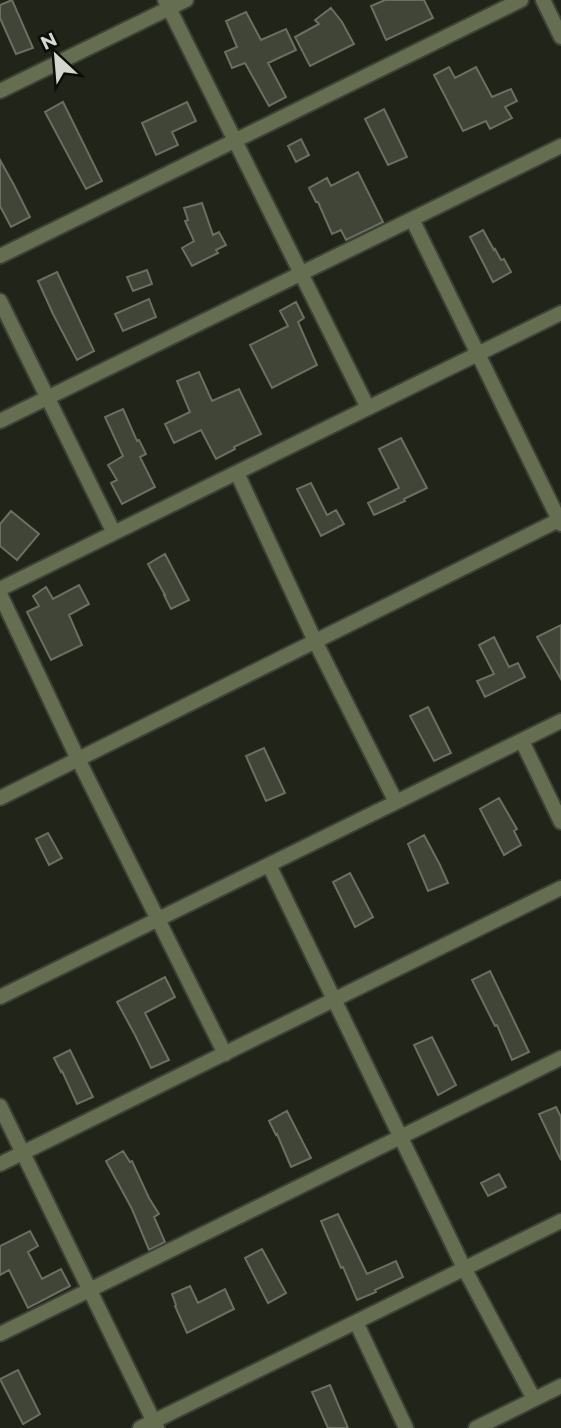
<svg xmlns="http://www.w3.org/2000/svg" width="561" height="1428" font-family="Montserrat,sans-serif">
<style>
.building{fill:#414538;stroke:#6a6f61;stroke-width:2}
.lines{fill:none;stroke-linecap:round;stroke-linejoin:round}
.minor-casing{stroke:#3e4136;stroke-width:18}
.tertiary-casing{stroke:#3e4136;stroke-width:18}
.minor{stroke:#656e50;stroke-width:14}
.tertiary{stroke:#656e50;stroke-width:14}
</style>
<rect width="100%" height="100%" fill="#212519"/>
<!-- building -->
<path class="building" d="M 12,0 L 33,48 L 16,54 L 0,18 L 0,5 Z
M 385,0 L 424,0 L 433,18 L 386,40 L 371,6 Z
M 331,8 L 342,22 L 354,44 L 310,66 L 295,37 L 319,24 L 315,20 Z
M 246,12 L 261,40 L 286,29 L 296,50 L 268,63 L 286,97 L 269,106 L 245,63 L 232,68 L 225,52 L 237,47 L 226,21 Z
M 449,67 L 455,78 L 476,67 L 492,97 L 511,89 L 517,101 L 505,107 L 512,118 L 490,129 L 486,121 L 463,131 L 434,75 Z
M 63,102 L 102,181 L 86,189 L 45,112 Z
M 187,102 L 196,121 L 172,132 L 178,145 L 156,155 L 142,123 Z
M 384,109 L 407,157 L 388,165 L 365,119 Z
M 301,139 L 309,155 L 296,162 L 288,146 Z
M 0,160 L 14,185 L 30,217 L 11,227 L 0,206 Z
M 358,172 L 383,222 L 346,240 L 341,230 L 332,234 L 318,202 L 316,202 L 309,188 L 327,178 L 331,186 Z
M 202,203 L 213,235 L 219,232 L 226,245 L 216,250 L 218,253 L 192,266 L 182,248 L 194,241 L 185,221 L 188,220 L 184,208 Z
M 483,230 L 494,250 L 495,249 L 501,260 L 504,259 L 511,272 L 493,282 L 470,237 Z
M 147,270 L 152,284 L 133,291 L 127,277 Z
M 57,272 L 94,351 L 77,360 L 53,314 L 38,281 Z
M 149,299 L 156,317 L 123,331 L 115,314 Z
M 296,302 L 304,318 L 298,322 L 317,365 L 272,388 L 250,345 L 288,326 L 280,311 Z
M 199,372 L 212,401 L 239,389 L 261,434 L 234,447 L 235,449 L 216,459 L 201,430 L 174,443 L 165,424 L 190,412 L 177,381 Z
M 123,409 L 137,441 L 139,440 L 146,454 L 140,457 L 155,487 L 122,504 L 111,483 L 117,480 L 108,465 L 123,456 L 105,417 Z
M 401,438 L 427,488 L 404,499 L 405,501 L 374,515 L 368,503 L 399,488 L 379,449 Z
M 311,483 L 327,515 L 336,510 L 344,524 L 321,536 L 297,489 Z
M 11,511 L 39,534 L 17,560 L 0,546 L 0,524 Z
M 165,554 L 189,600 L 171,609 L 164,595 L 165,595 L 148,564 Z
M 79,585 L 89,604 L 69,615 L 82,645 L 51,660 L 27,612 L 39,606 L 33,596 L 46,587 L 53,599 Z
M 561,625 L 561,679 L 537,637 Z
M 494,637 L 509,667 L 518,663 L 525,677 L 485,697 L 477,681 L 494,674 L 479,645 Z
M 428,707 L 451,753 L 434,761 L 410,716 Z
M 264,748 L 285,793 L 266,801 L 246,756 Z
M 499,798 L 517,829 L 514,831 L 521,845 L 504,855 L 480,809 Z
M 48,833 L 62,858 L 49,865 L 36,839 Z
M 424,835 L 440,865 L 448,883 L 428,891 L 408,844 Z
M 350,873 L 373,917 L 355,927 L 333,882 Z
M 490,971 L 529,1052 L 512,1060 L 497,1025 L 495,1026 L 472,980 Z
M 165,977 L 175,997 L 145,1013 L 169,1060 L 151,1068 L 135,1035 L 117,1002 Z
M 432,1037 L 456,1085 L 438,1095 L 414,1045 Z
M 70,1050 L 93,1097 L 77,1104 L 62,1071 L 61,1072 L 54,1058 Z
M 556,1107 L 561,1117 L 561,1160 L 539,1114 Z
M 287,1111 L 311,1158 L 291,1167 L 277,1134 L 276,1135 L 269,1121 Z
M 123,1151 L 130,1162 L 132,1161 L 149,1198 L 159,1214 L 154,1217 L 165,1242 L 149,1250 L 132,1209 L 106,1161 Z
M 499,1174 L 506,1187 L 488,1196 L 481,1183 Z
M 338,1214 L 367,1274 L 396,1261 L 403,1277 L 375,1290 L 376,1292 L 357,1300 L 343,1267 L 341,1268 L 321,1221 Z
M 30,1231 L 38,1246 L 28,1252 L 42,1279 L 61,1269 L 70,1286 L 28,1308 L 9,1270 L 0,1275 L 0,1246 Z
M 262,1249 L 286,1293 L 268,1303 L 245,1258 Z
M 190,1286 L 198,1303 L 225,1289 L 234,1309 L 187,1333 L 175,1306 L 176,1305 L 172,1294 Z
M 18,1370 L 40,1414 L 23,1424 L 0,1379 Z
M 330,1385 L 348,1428 L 328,1428 L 312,1392 Z"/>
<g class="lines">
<!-- minor casing -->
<g class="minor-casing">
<path id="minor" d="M 165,0 L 368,408
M 543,0 L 561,37
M 0,91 L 186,0
M 412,219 L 561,524
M 0,256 L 521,0
M 0,301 L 114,533
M 0,421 L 561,146
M 237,473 L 315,641 L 396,802
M 0,589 L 561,313
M 0,594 L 78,759 L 225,1054
M 522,741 L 561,822
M 269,865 L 464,1268 L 534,1399
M 0,997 L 561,721
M 0,1106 L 157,1428
M 0,1164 L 561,888
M 356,1322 L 406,1428
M 0,1334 L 561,1058
M 140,1428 L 561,1221
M 476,1428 L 561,1386"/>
</g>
<!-- tertiary casing -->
<g class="tertiary-casing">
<path id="tertiary" d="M 0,798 L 561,519"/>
</g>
<!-- minor -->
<use href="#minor" class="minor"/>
<!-- tertiary -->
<use href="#tertiary" class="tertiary"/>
</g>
<!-- north arrow -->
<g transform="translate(56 56) rotate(334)" stroke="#0c0d08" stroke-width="5" paint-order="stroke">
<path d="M0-5L12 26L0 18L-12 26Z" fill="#d4d7cf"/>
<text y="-10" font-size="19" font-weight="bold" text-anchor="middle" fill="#d4d7cf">N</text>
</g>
</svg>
